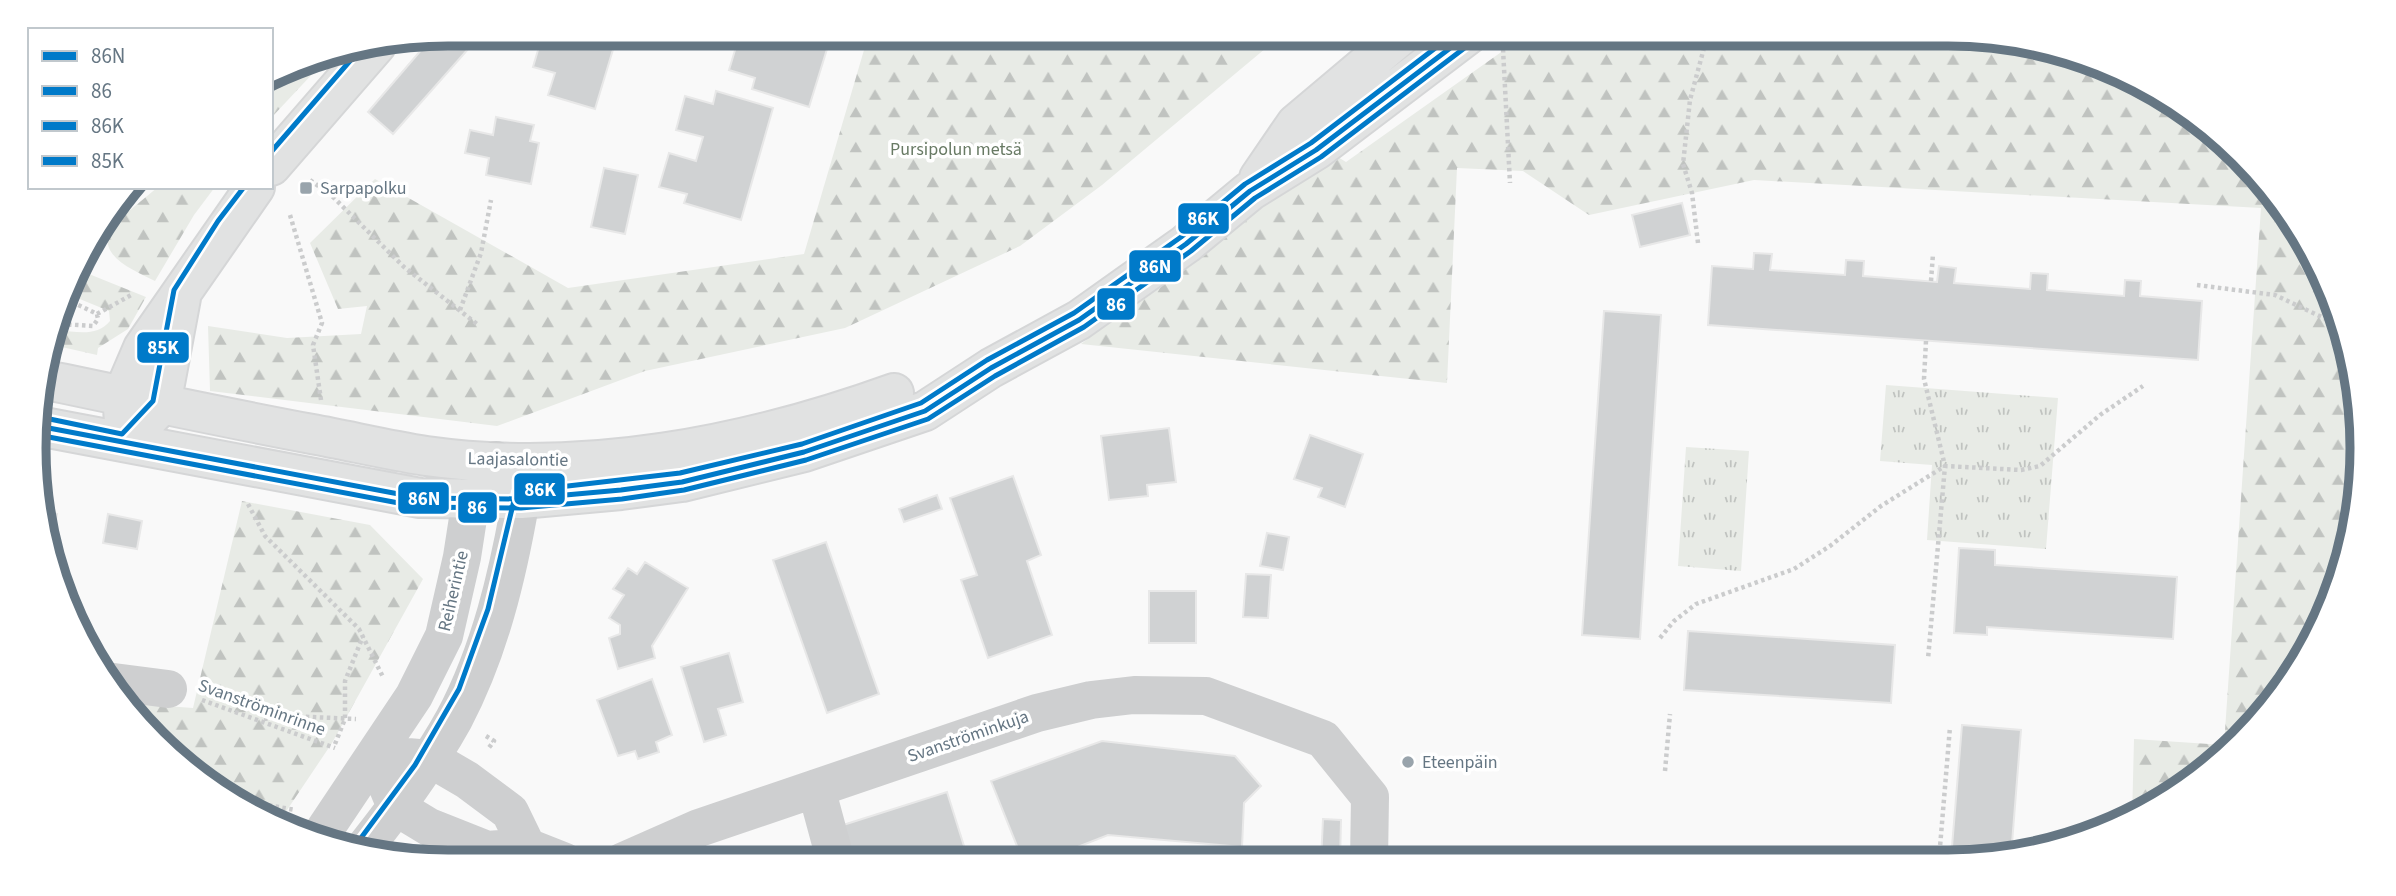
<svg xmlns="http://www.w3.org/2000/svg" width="2396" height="896" font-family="'Source Sans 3',sans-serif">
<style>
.forest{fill:url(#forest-firs)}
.park{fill:url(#park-tufts)}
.building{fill:#d0d2d3;stroke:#e8e8e8;stroke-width:2}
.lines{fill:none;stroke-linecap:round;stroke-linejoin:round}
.major-casing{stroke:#d5d6d7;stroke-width:42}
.path{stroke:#cbcccd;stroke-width:4.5;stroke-dasharray:3.5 3.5;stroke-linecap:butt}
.minor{stroke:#cecfd0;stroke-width:38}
.major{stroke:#e1e2e2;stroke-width:38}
.bus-1-casing{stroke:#fff;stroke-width:10}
.bus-2-casing{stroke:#fff;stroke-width:10}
.bus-3-casing{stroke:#fff;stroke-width:10}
.bus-4-casing{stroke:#fff;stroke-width:10}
.bus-1{stroke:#007ac9;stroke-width:5}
.bus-2{stroke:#007ac9;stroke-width:5}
.bus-3{stroke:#007ac9;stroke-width:5}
.bus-4{stroke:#007ac9;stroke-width:5}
.poi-dot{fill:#99a4ac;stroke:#fff;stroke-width:2.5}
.labels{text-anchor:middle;stroke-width:7;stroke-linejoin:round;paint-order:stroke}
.park-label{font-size:18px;fill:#687a64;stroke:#fff}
.poi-label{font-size:18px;fill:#657683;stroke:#fff;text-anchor:start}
.street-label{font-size:18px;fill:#657683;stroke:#fff}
.rim{fill:none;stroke:#657683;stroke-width:9}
.line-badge{stroke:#fff;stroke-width:2.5}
.badge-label{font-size:19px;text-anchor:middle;font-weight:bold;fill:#fff}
</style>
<defs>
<pattern id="forest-firs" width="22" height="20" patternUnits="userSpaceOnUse" patternTransform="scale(1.75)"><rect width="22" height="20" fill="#e8ebe6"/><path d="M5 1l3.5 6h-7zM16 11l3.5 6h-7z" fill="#c0c3c0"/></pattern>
<pattern id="park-tufts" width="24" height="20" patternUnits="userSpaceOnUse" patternTransform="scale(1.75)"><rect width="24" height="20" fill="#e8ebe6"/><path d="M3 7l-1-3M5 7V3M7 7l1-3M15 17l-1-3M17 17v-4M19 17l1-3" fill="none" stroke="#c0c3c0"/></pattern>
</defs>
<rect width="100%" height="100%" fill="#f9f9f9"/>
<!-- forest -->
<path class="forest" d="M 869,33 L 1284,33 L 1102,185 L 1020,246 L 845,328 L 645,371 L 497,426 L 210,391 L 208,326 L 287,338 L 361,334 L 367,306 L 338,309 L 310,243 L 375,179 L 568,288 L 804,254 Z
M 1528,33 L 1948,33 L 2056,47 L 2201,119 L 2307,241 L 2359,394 L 2349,556 L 2307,656 L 2222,760 L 2132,820 L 2134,739 L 2224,745 L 2261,208 L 1754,180 L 1589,215 L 1523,171 L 1457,168 L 1447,383 L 1081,344 L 1333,154 L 1346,162 Z
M 332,53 L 271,118 L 271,91 L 311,57 Z
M 158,187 L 215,187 L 194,215 L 155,281 C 134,270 94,256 112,225 Z
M 79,270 L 146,297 L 128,329 L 98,348 L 97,355 L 53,345 L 58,330 C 77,332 97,337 110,321 L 109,311 L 70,295 Z
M 242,501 L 370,525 L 423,579 L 332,743 L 281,819 L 196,777 L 126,703 L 193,708 Z"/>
<!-- park -->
<path class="park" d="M 1886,385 L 2058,398 L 2046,549 L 1927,540 L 1932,465 L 1880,461 Z
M 1686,447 L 1749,451 L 1741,571 L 1678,566 Z"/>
<!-- building -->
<path class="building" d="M 452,33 L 469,48 L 393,134 L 368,112 L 434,35 Z
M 543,33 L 618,33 L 595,109 L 548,95 L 555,73 L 533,67 Z
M 770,33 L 832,33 L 809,107 L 752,89 L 755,78 L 729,70 L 739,37 L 766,45 Z
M 716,91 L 773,108 L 741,220 L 684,203 L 687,194 L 659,187 L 669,153 L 696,161 L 703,137 L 676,130 L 685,96 L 713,104 Z
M 496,117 L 534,125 L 530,141 L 539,143 L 531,184 L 486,175 L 489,158 L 465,153 L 470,130 L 493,135 Z
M 604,168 L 638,175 L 625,234 L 591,227 Z
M 1682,203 L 1690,235 L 1640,247 L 1632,215 Z
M 1754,253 L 1772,254 L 1770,270 L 1845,275 L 1846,260 L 1864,261 L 1863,276 L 1937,282 L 1939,266 L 1956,268 L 1954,283 L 2030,289 L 2031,273 L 2048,274 L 2047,290 L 2124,296 L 2125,280 L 2141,281 L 2140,296 L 2202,301 L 2198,360 L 1708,325 L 1712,266 L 1753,269 Z
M 1604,311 L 1661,315 L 1640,639 L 1582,635 Z
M 1169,428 L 1176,482 L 1147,485 L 1148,496 L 1109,500 L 1101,436 Z
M 1310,435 L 1363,454 L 1345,507 L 1318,497 L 1322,488 L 1294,479 Z
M 1013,476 L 1041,555 L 1027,561 L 1052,635 L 988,658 L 961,580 L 977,575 L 950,498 Z
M 937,495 L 942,509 L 904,522 L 899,509 Z
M 41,510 L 57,514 L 50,550 L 41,529 Z
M 108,514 L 142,521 L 137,549 L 103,543 Z
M 1267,533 L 1289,537 L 1283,570 L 1260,566 Z
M 826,542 L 879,694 L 827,713 L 773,560 Z
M 1959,548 L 1995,550 L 1995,565 L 2177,577 L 2173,639 L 1987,627 L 1987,635 L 1954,633 Z
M 645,562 L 688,588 L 652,646 L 655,658 L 618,669 L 609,638 L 620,634 L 620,625 L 609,618 L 624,595 L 613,589 L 628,568 L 637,574 Z
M 1246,574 L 1271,575 L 1268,618 L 1243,617 Z
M 1149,591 L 1196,591 L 1196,643 L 1149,643 Z
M 1688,631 L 1895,645 L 1891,703 L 1684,690 Z
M 729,653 L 743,702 L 718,709 L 726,735 L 704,742 L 681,667 Z
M 652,679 L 672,735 L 656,742 L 659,752 L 638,759 L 635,751 L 618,756 L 597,700 Z
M 1962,725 L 2021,730 L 2011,856 L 1951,859 Z
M 1102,741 L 1235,756 L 1261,786 L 1244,803 L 1242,847 L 1108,835 L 1042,861 L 1023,861 L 991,781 Z
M 947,792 L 969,862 L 851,862 L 840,826 Z
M 1323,819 L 1341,820 L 1340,861 L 1321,861 Z"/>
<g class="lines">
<!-- major casing -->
<g class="major-casing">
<path id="major" d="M 271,166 L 376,45
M 1259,178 L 1296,124 L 1404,33
M 42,379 C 132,398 221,417 312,434 C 350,441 388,450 426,456 C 583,478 747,446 894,393
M 124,421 L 122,397 L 143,348 L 255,187
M 143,424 L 161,405 L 181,298
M 38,426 L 420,498 L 521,499 L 621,490 L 682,482 L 804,452 L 925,411 L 991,368 L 1079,320 L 1186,244 L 1250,191 L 1316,150 L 1470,33"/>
</g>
<!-- path -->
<path class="path" d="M 1503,49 L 1510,183
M 310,180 L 331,195 L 404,267 L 477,324
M 290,215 L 322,323 L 313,345 L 321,400
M 1698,243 L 1692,193 L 1683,164 L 1690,100 L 1708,33
M 1931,281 L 1933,254
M 2197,285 L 2275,295 L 2326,319 L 2339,335
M 460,310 L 481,253 L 491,200
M 97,314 L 133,294
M 61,324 L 93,326 L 98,319 L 97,314 L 68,300
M 1926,341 L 1924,379 L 1945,466 L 1928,659
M 248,504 L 265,536 L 359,629 L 383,677
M 1660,638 L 1674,621 L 1696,604 L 1794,569 L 1830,546 L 1881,506 L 1945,466 L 2021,470 L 2040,466 L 2100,415 L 2143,386
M 202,700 L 335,748
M 264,719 L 289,716 L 356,719
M 486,736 L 494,741 L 488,749
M 335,744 L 345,719 L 345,681 L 363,636
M 1665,771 L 1670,714
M 241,800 L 295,810
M 1939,859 L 1950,727"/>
<!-- minor -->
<path class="minor" d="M 106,681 L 168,689
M 407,757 L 431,759 L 467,780 L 510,812 L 527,847
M 386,783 L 396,807 L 429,827 L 487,850 L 527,847 L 565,862
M 816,788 L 836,862
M 319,838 L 414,696 L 444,636 L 462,557 L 471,499 L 496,460 L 521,499 C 508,574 490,651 454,719 C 428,766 395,809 362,851
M 622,862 L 699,828 L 1037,713 L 1091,700 L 1134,695 L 1206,696 L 1323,739 L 1370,797 L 1369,861"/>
<!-- major -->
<use href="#major" class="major"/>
<!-- bus-1 casing -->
<g class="bus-1-casing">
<path id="bus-1" d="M 38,426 L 420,498 L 521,499 L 621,490 L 682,482 L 804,452 L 925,411 L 991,368 L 1079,320 L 1186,244 L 1250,191 L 1316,150 L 1470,33"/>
</g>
<!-- bus-2 casing -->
<g class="bus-2-casing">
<path id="bus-2" d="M 38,435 L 420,507 L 521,508 L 622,499 L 684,490 L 806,460 L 928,419 L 995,376 L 1084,327 L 1191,251 L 1255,198 L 1321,157 L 1475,40"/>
</g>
<!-- bus-3 casing -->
<g class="bus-3-casing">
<path id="bus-3" d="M 355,846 L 415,765 L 459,689 L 488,609 L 516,492 L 680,473 L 802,444 L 921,403 L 987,360 L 1074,313 L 1181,237 L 1245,184 L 1311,143 L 1455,33"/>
</g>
<!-- bus-4 casing -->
<g class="bus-4-casing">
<path id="bus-4" d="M 271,152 L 362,47
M 40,417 L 122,434 L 153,401 L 174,290 L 218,221 L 244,187"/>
</g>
<!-- bus-1 -->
<use href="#bus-1" class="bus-1"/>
<!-- bus-2 -->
<use href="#bus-2" class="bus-2"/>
<!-- bus-3 -->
<use href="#bus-3" class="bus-3"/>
<!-- bus-4 -->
<use href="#bus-4" class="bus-4"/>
</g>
<!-- markers -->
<g class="poi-dot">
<rect x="299" y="181" width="14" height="14" rx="3.5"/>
<circle cx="1408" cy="762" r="7"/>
</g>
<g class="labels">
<!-- park labels -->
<g class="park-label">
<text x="956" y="155">Pursipolun metsä</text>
</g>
<!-- poi labels -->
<g class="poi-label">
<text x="320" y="194">Sarpapolku</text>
<text x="1422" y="768">Eteenpäin</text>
</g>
<!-- street labels -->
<g class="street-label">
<text transform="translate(518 459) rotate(1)" y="6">Laajasalontie</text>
<text transform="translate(453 591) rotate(-77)" y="6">Reiherintie</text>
<text transform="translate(262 707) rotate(20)" y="6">Svanströminrinne</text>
<text transform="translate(968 736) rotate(-19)" y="6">Svanströminkuja</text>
</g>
</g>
<!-- crop -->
<path d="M0 0H2396V896H0ZM448 46H1948A402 402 0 0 1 2350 448V448A402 402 0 0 1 1948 850H448A402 402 0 0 1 46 448V448A402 402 0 0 1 448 46Z" fill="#fff" fill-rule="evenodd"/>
<path class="rim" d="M448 46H1948A402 402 0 0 1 2350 448V448A402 402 0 0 1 1948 850H448A402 402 0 0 1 46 448V448A402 402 0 0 1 448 46Z"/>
<g class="line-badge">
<rect x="1177" y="202" width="53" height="33" rx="7" fill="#007ac9"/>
<rect x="1128" y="249" width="54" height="34" rx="7" fill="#007ac9"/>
<rect x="1096" y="287" width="40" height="34" rx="7" fill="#007ac9"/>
<rect x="136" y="331" width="54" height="33" rx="7" fill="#007ac9"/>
<rect x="513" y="472" width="53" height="34" rx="7" fill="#007ac9"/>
<rect x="397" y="481" width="53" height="34" rx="7" fill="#007ac9"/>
<rect x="457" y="491" width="41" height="33" rx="7" fill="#007ac9"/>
</g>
<g class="badge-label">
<text x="1203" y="225">86K</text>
<text x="1155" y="273">86N</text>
<text x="1116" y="311">86</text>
<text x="163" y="354">85K</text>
<text x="540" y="496">86K</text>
<text x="424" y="505">86N</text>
<text x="477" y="514">86</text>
</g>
<!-- legend -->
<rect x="28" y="28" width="245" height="161" fill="#ffffff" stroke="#c1c8cd" stroke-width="2"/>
<rect x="42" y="51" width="35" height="10" fill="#007ac9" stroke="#c1c8cd" stroke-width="2"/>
<text x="91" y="63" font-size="21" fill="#657683">86N</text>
<rect x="42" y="86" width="35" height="10" fill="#007ac9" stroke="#c1c8cd" stroke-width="2"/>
<text x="91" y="98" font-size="21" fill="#657683">86</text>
<rect x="42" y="121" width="35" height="10" fill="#007ac9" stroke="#c1c8cd" stroke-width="2"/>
<text x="91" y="133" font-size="21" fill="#657683">86K</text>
<rect x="42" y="156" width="35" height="10" fill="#007ac9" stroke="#c1c8cd" stroke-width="2"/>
<text x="91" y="168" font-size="21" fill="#657683">85K</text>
</svg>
